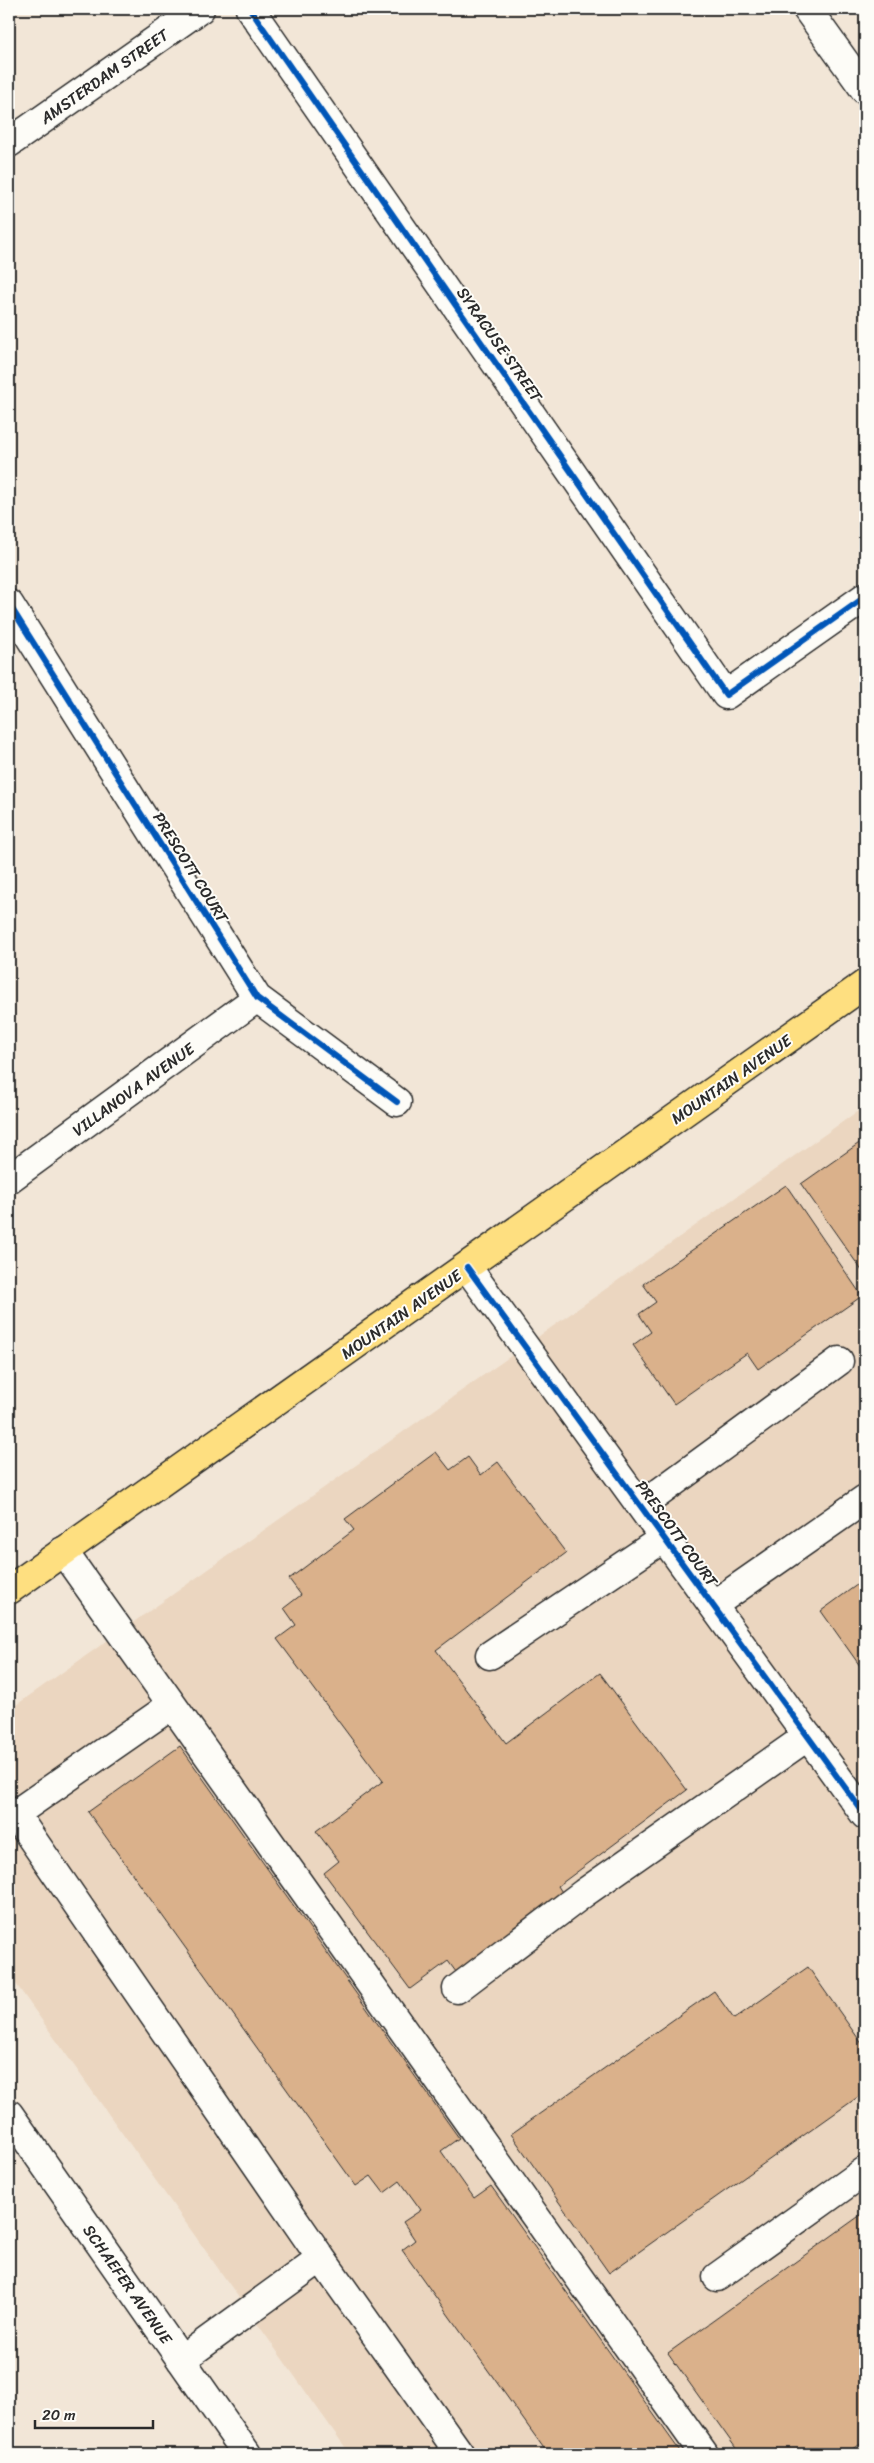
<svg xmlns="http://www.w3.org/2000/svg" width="874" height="2463" font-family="Sriracha,sans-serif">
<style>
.built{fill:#ebd6c0}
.building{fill:#dab18b;stroke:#2b2b2b}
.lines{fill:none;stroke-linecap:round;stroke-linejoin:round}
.minor-casing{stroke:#2b2b2b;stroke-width:31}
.major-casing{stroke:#2b2b2b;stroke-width:31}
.minor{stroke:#fdfcf7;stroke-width:28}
.major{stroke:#fedf80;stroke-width:28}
.cycleway-casing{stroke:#fdfcf7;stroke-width:9}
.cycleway{stroke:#0057b8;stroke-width:6}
.labels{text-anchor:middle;stroke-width:4;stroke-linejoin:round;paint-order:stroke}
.street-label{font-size:16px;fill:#2b2b2b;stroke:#fdfcf7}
</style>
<rect width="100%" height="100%" fill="#f2e6d7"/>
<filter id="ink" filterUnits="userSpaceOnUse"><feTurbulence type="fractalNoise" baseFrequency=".02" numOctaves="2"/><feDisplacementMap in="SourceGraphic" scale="10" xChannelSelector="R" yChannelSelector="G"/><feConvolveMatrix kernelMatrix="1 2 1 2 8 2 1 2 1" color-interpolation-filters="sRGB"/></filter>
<g filter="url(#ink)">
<!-- built -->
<path class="built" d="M 865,1106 L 865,2454 L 350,2454 L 9,1974 L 9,1710 Z"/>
<!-- building -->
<path class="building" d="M 865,1139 L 865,1275 L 801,1184 Z
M 786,1185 L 862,1296 L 758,1369 L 747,1353 L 674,1404 L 633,1345 L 651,1332 L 639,1314 L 656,1302 L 643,1284 Z
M 436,1452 L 450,1470 L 468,1457 L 481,1475 L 498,1462 L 566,1553 L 436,1650 L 506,1743 L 600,1673 L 687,1790 L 558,1886 L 565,1897 L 459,1976 L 448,1961 L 410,1989 L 324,1873 L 339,1861 L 316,1831 L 383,1781 L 277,1639 L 296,1625 L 284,1608 L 301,1595 L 289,1579 L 354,1530 L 345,1519 Z
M 865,1579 L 865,1673 L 821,1611 Z
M 180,1746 L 459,2138 L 441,2151 L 474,2198 L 491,2186 L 682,2454 L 548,2454 L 402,2250 L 415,2240 L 403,2222 L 421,2210 L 400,2181 L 384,2193 L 371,2176 L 356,2186 L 88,1812 Z
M 808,1967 L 865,2048 L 865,2092 L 609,2273 L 511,2134 L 714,1991 L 734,2019 Z
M 865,2212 L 865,2441 L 846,2454 L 740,2454 L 668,2353 Z"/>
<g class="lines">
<!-- minor casing -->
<g class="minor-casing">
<path id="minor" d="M 250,9 L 726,695 L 865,597
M 807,9 L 865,90
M 9,143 L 200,9
M 9,604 L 257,998 L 397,1102
M 9,1179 L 257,998
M 467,1267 L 865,1815
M 641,1506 L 839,1361
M 63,1551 L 704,2454
M 713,1605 L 865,1499
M 490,1655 L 664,1538
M 172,1705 L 15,1814 L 321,2258
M 457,1989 L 584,1893 L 808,1736
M 9,2114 L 247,2454
M 717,2277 L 865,2171
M 181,2360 L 321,2258 L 460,2454"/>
</g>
<!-- major casing -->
<g class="major-casing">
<path id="major" d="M 9,1590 L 865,984"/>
</g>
<!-- minor -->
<use href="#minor" class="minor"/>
<!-- major -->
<use href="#major" class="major"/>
<!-- cycleway casing -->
<g class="cycleway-casing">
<path id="cycleway" d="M 250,9 L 726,695 L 865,597
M 9,604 L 257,998 L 397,1102
M 467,1267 L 865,1815"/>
</g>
<!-- cycleway -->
<use href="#cycleway" class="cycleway"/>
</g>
</g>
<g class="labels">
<!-- street labels -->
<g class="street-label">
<text transform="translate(104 76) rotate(-35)" y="6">AMSTERDAM STREET</text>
<text transform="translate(500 344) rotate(55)" y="6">SYRACUSE STREET</text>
<text transform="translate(191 867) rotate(58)" y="6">PRESCOTT COURT</text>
<text transform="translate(731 1079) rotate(-35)" y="6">MOUNTAIN AVENUE</text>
<text transform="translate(133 1089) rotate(-36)" y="6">VILLANOVA AVENUE</text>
<text transform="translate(401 1314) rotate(-35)" y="6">MOUNTAIN AVENUE</text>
<text transform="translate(677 1533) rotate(54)" y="6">PRESCOTT COURT</text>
<text transform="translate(128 2284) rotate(55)" y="6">SCHAEFER AVENUE</text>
</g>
</g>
<!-- margin -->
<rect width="874" height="2463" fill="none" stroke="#fdfcf7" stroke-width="30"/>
<rect x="15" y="15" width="844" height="2433" fill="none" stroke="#2b2b2b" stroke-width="2" filter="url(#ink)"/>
<!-- scale -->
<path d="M35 2420v8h118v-8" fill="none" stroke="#2b2b2b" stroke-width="2.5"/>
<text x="42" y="2420" font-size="15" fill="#2b2b2b" stroke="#fdfcf7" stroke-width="4" paint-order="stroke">20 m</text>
</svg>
